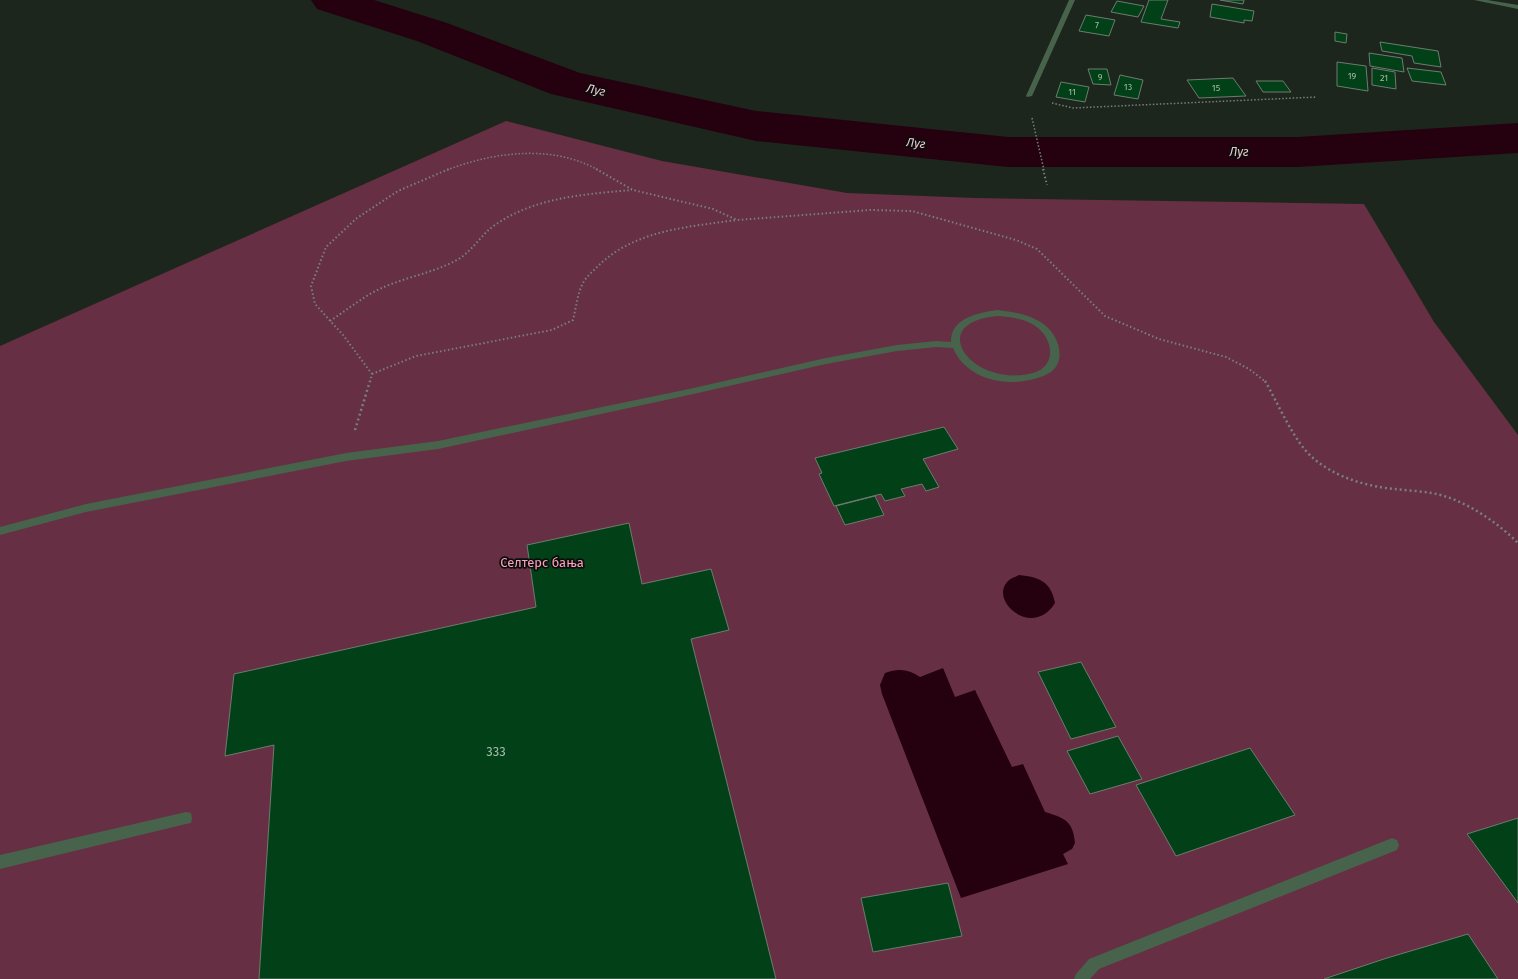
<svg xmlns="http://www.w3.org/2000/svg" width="1518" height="979" font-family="'Fira Sans',sans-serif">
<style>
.green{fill:#672f43}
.water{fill:#25010f}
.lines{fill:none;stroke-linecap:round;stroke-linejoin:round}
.river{fill:#25010f;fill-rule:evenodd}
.building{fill:#024118;stroke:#6e7b70}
.path-far2{stroke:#788179;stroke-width:1.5;stroke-dasharray:1.5 2;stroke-linecap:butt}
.path-far1{stroke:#788179;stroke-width:2;stroke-dasharray:1.5 2.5;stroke-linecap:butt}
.path{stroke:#788179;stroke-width:2.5;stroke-dasharray:2 3;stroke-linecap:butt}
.service{fill:#47634b;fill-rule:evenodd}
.minor{fill:#47634b;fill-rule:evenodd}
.labels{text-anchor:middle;stroke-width:3.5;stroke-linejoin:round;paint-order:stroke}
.far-number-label{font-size:9px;fill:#a4b9aa}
.far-water-label{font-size:12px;font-style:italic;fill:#f3c4d2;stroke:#090e0a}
.park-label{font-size:13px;fill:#fda1bf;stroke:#090e0a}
.near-number-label{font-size:13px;fill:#a4b9aa}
</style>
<rect width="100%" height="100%" fill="#1c261d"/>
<!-- green -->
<path class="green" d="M 506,121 L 662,161 L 847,193 L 975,198 L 1364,204 L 1434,322 L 1518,435 L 1518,979 L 0,979 L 0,346 Z"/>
<!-- water -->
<path class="water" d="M 1019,575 C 1040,577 1051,582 1055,603 C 1033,639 988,601 1008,581 C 1011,578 1016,577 1019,575 Z
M 943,668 L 955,697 L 975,690 L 1012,767 L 1023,764 L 1045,812 C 1065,818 1073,821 1075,843 L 1072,849 L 1063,854 L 1068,864 L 961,898 L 882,694 L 880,685 L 885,673 C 898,668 909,669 920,677 Z"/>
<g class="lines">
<!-- river -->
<path class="river" d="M 311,0 L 374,0 L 447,23 L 580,73 L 756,111 L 1008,137 L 1298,137 L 1518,123 L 1518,153 L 1298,167 L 1008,167 L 756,141 L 551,94 L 417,41 L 317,9 Z"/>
</g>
<!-- building -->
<path class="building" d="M 1149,0 L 1168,0 L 1161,19 L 1180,22 L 1178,28 L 1141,22 Z
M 1220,0 L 1244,0 L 1243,4 Z
M 1117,1 L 1144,6 L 1138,17 L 1111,12 Z
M 1212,4 L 1254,11 L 1252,21 L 1244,20 L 1244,23 L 1210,17 Z
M 1086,15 L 1115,20 L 1109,36 L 1079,31 Z
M 1335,32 L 1347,34 L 1346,43 L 1335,41 Z
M 1380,42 L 1438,51 L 1441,67 L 1414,63 L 1412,56 L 1382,51 Z
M 1369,53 L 1402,58 L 1404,72 L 1370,66 Z
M 1337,62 L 1366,66 L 1368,91 L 1337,86 Z
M 1372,68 L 1395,72 L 1396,89 L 1372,85 Z
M 1407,68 L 1441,72 L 1446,85 L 1412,81 Z
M 1088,69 L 1107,69 L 1111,85 L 1093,84 Z
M 1120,75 L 1143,80 L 1138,99 L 1114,95 Z
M 1233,78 L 1246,96 L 1199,98 L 1187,80 Z
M 1256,81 L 1283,81 L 1291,92 L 1263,92 Z
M 1061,82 L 1089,87 L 1085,102 L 1056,97 Z
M 944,427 L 958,449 L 923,459 L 939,487 L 926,491 L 922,484 L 901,489 L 905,496 L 885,501 L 881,494 L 834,506 L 819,474 L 822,473 L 815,458 Z
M 875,496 L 884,515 L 845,525 L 836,506 Z
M 629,523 L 642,584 L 711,569 L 729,630 L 691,639 L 776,979 L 259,979 L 274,745 L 225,756 L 234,674 L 536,607 L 527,545 Z
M 1081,662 L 1116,727 L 1071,739 L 1038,672 Z
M 1118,736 L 1142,779 L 1090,794 L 1067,751 Z
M 1250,748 L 1295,815 L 1176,856 L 1136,785 Z
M 1518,818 L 1518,903 L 1467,834 Z
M 948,883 L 962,936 L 873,952 L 861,898 Z
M 1468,934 L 1498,979 L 1324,979 L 1387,958 Z"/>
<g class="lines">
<!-- path-far2 -->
<path class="path-far2" d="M 1052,103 L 1073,108 L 1317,97
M 1032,118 L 1044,170
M 447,170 C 494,152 552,144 598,170"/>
<!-- path-far1 -->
<path class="path-far1" d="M 596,169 L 633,190 L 713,209 L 737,220 L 870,210 L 912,211 L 1016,240 L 1037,249 L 1105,316 L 1159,339 L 1226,357 L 1249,369 L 1266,382
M 1043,169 L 1047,185
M 330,321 C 347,310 365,295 384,287 C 407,277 432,273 455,261 C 473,252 481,233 498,223 C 537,197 587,194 632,190
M 372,374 L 416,356 L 552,330 L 573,320 C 576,308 577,296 582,285 C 585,278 591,273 596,268 C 633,230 687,227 737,220
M 370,382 L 372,374 L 343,335 L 315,304 L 311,286 L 326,247 L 357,218 L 398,191 L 449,169"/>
<!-- path -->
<path class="path" d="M 1265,381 C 1278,403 1294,442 1313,458 C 1335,477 1365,486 1394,489 C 1411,491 1430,491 1447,497 C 1472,505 1500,525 1518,543
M 355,430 L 370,381"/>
<!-- service -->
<path class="service" d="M 998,310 C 1022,313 1049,318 1058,344 C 1060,352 1061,360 1055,368 C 1051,374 1041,377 1034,379 C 1004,387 966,379 953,348 L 936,347 L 897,351 L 826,364 L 689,395 L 438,449 L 346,461 L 86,512 L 0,535 L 0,527 L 86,504 L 346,453 L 438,441 L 689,389 L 826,358 L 897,345 L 936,341 L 951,342 C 950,318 980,312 998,310 ZM 998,316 C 1012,317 1027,319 1038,328 C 1054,341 1056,367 1033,373 C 972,389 923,322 998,316 Z
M 186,812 L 191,813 L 192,818 L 191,823 L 186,824 L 0,869 L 0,855 Z
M 1392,838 L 1397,840 L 1399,845 L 1397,850 L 1099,969 L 1090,979 L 1074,979 L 1076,974 L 1089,959 Z"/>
<!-- minor -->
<path class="minor" d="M 1069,0 L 1075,0 L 1032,96 L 1027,97 L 1026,96 Z
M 1474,0 L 1487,0 L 1518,5 L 1518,9 Z"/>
</g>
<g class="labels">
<!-- far-number labels -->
<g class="far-number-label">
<text x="1097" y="28">7</text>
<text x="1352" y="79">19</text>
<text x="1100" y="80">9</text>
<text x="1384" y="81">21</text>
<text x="1128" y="90">13</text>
<text x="1216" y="91">15</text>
<text x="1072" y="95">11</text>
</g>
<!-- far-water labels -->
<g class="far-water-label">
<text transform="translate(596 90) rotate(13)" y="4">Луг</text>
<text transform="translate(916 143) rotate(6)" y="4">Луг</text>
<text x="1239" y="156">Луг</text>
</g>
<!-- park labels -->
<g class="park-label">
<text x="542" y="567">Селтерс бања</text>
</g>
<!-- near-number labels -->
<g class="near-number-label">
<text x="496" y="756">333</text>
</g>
</g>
</svg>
